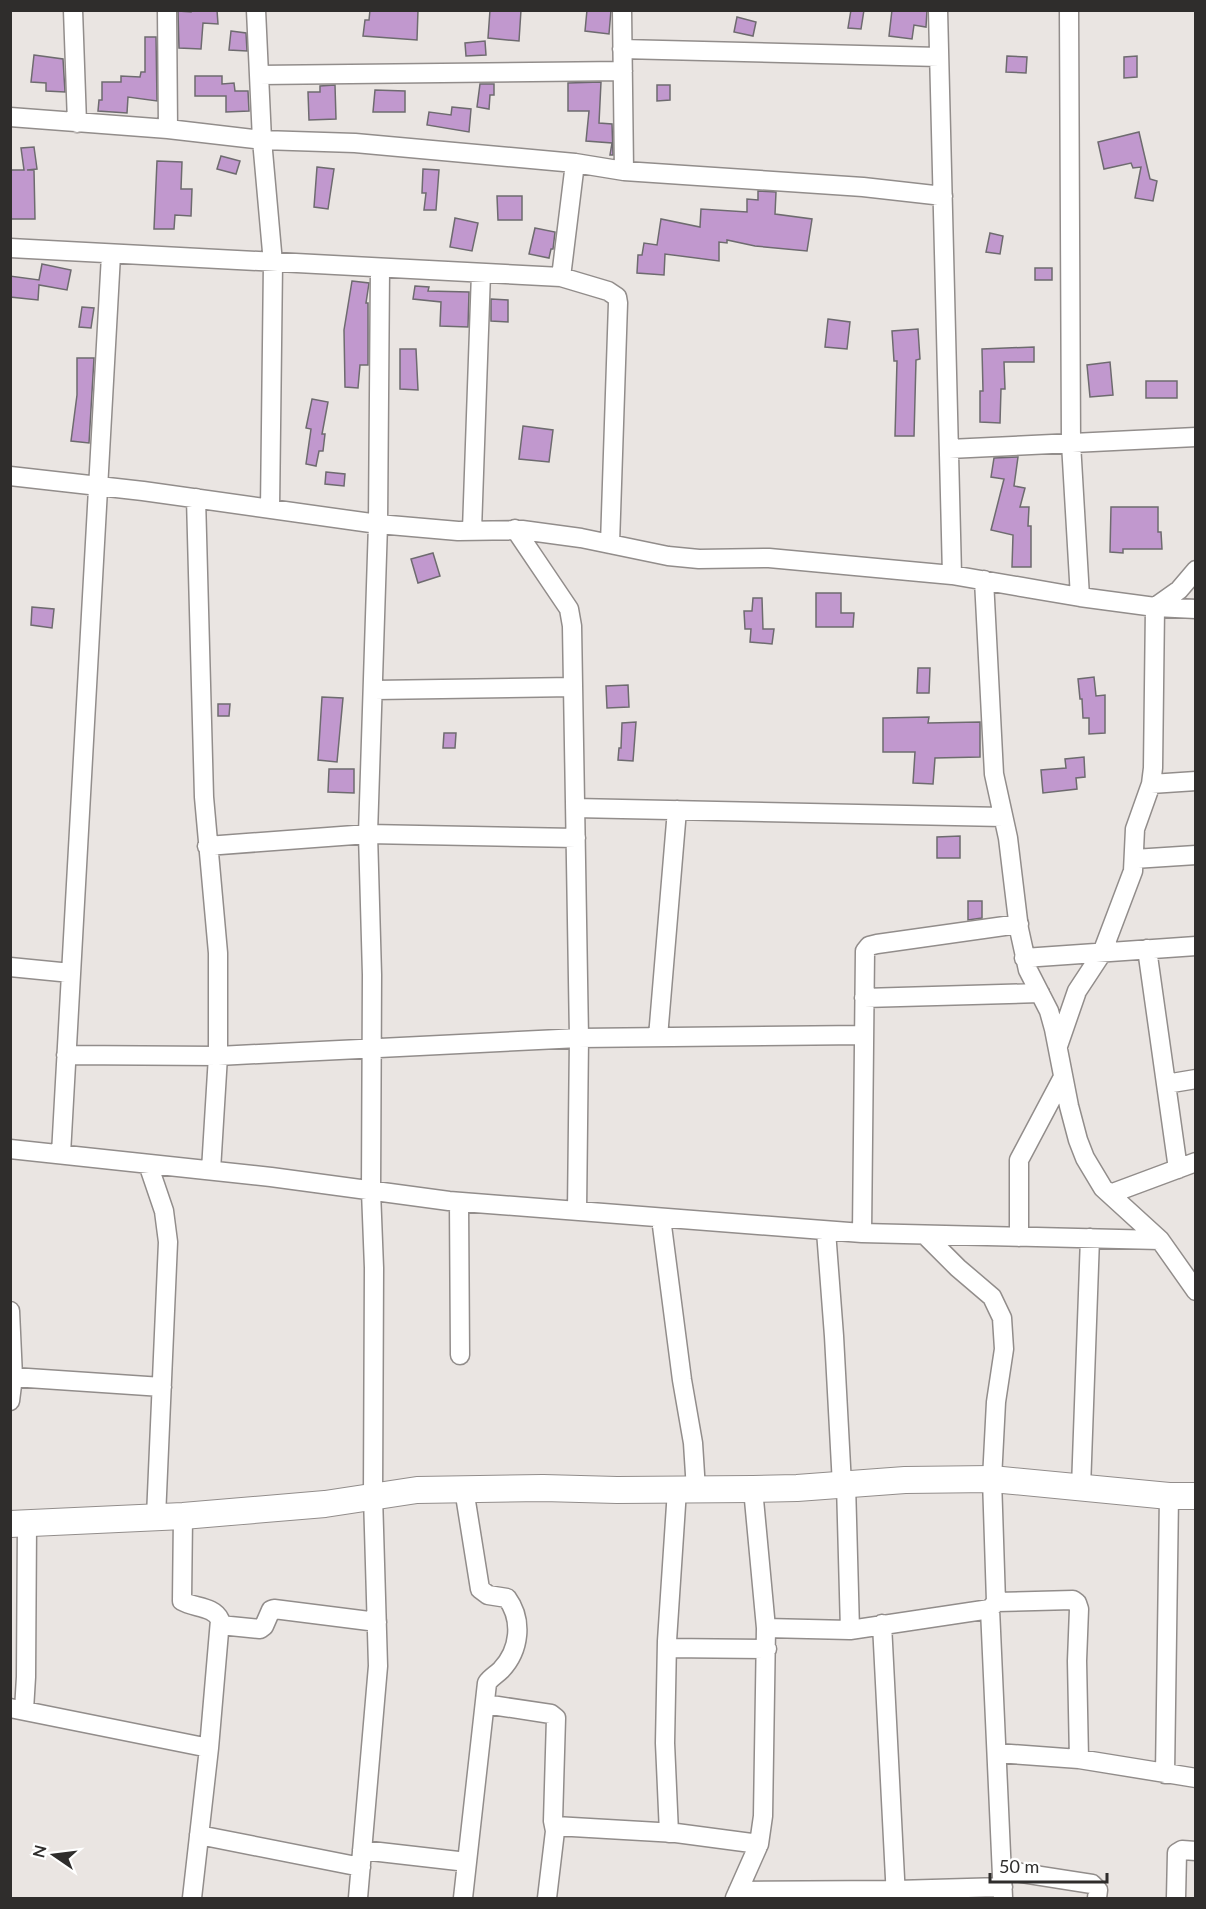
<svg xmlns="http://www.w3.org/2000/svg" width="1206" height="1909" font-family="Lato,sans-serif">
<style>
.building{fill:#c198ce;stroke:#6e6b6f;stroke-width:1.5}
.lines{fill:none;stroke-linecap:round;stroke-linejoin:round}
.street-casing{stroke:#928d8b;stroke-width:21}
.secondary-casing{stroke:#928d8b;stroke-width:28}
.street{stroke:#fff;stroke-width:18}
.secondary{stroke:#fff;stroke-width:26}
</style>
<rect width="100%" height="100%" fill="#eae5e2"/>
<!-- building -->
<path class="building" d="M 191,10 L 217,10 L 218,24 L 203,23 L 201,49 L 179,48 L 178,11 L 191,12 Z
M 370,10 L 418,10 L 417,40 L 363,36 L 365,20 L 369,20 Z
M 490,10 L 521,10 L 519,41 L 488,38 Z
M 587,10 L 611,10 L 609,34 L 585,31 Z
M 851,10 L 864,10 L 861,29 L 848,28 Z
M 892,10 L 927,10 L 926,27 L 914,25 L 912,39 L 889,36 Z
M 737,17 L 756,22 L 753,36 L 734,32 Z
M 231,31 L 246,33 L 247,51 L 229,50 Z
M 145,37 L 156,37 L 157,101 L 128,97 L 127,113 L 98,111 L 99,100 L 102,100 L 102,82 L 121,82 L 121,76 L 140,77 L 141,72 L 145,72 Z
M 485,41 L 486,55 L 466,56 L 465,43 Z
M 34,55 L 63,59 L 65,92 L 46,91 L 46,83 L 31,82 Z
M 1007,56 L 1027,57 L 1026,73 L 1006,72 Z
M 1137,56 L 1137,77 L 1124,78 L 1124,57 Z
M 195,76 L 222,76 L 222,84 L 234,83 L 235,91 L 248,91 L 249,111 L 226,112 L 226,96 L 195,96 Z
M 601,82 L 599,123 L 612,124 L 613,155 L 610,155 L 612,143 L 586,141 L 589,111 L 568,111 L 568,83 Z
M 480,84 L 494,84 L 494,95 L 490,95 L 489,109 L 477,107 Z
M 335,85 L 336,119 L 309,120 L 308,92 L 320,92 L 320,86 Z
M 657,85 L 670,85 L 670,100 L 657,101 Z
M 375,90 L 405,91 L 405,112 L 373,112 Z
M 452,107 L 471,109 L 469,132 L 427,125 L 429,112 L 451,115 Z
M 1139,132 L 1150,179 L 1157,181 L 1153,201 L 1135,198 L 1141,167 L 1133,168 L 1131,163 L 1104,169 L 1098,142 Z
M 34,147 L 37,169 L 27,170 L 34,170 L 35,219 L 10,219 L 10,170 L 24,170 L 21,148 Z
M 221,156 L 240,161 L 236,174 L 217,169 Z
M 157,161 L 182,162 L 181,189 L 192,189 L 191,216 L 175,215 L 174,229 L 154,229 Z
M 317,167 L 334,169 L 328,209 L 314,207 Z
M 423,169 L 439,170 L 436,210 L 424,210 L 426,193 L 422,193 Z
M 758,191 L 776,192 L 775,214 L 812,219 L 807,251 L 755,246 L 727,240 L 727,243 L 719,242 L 719,261 L 665,254 L 664,275 L 637,273 L 638,255 L 642,255 L 644,243 L 657,245 L 661,219 L 700,227 L 701,209 L 747,212 L 747,199 L 758,200 Z
M 497,196 L 522,196 L 522,220 L 498,220 Z
M 455,218 L 478,223 L 472,251 L 450,247 Z
M 535,228 L 555,232 L 553,249 L 551,249 L 549,258 L 529,254 Z
M 990,233 L 1003,236 L 1000,254 L 986,252 Z
M 42,264 L 71,270 L 67,290 L 39,285 L 38,300 L 10,297 L 10,276 L 39,280 Z
M 1035,268 L 1052,268 L 1052,280 L 1035,280 Z
M 352,281 L 369,283 L 366,303 L 368,303 L 368,365 L 360,365 L 358,388 L 345,387 L 344,330 Z
M 415,286 L 429,287 L 428,291 L 469,292 L 468,327 L 440,326 L 441,302 L 413,299 Z
M 491,299 L 508,300 L 508,322 L 491,321 Z
M 82,307 L 94,308 L 91,328 L 79,327 Z
M 828,319 L 850,322 L 847,349 L 825,347 Z
M 918,329 L 920,359 L 916,360 L 914,436 L 895,436 L 897,361 L 894,361 L 892,331 Z
M 1034,347 L 1034,362 L 1004,362 L 1005,389 L 1001,389 L 1000,423 L 980,422 L 980,391 L 983,391 L 982,349 Z
M 400,349 L 416,349 L 418,390 L 400,389 Z
M 77,358 L 94,358 L 89,443 L 71,441 L 77,395 Z
M 1110,362 L 1113,395 L 1090,397 L 1087,365 Z
M 1146,381 L 1177,381 L 1177,398 L 1146,398 Z
M 312,399 L 328,402 L 322,434 L 325,434 L 323,451 L 319,451 L 316,466 L 306,464 L 311,429 L 306,428 Z
M 523,426 L 553,430 L 549,462 L 519,459 Z
M 1018,457 L 1014,486 L 1025,488 L 1020,507 L 1029,507 L 1028,526 L 1031,526 L 1031,567 L 1012,567 L 1013,535 L 991,530 L 1004,479 L 991,477 L 994,458 Z
M 326,472 L 345,474 L 344,486 L 325,484 Z
M 1111,507 L 1158,507 L 1158,532 L 1161,532 L 1162,549 L 1123,549 L 1123,553 L 1110,552 Z
M 433,553 L 440,576 L 418,583 L 411,559 Z
M 816,593 L 841,593 L 841,613 L 854,613 L 853,627 L 816,627 Z
M 753,598 L 762,598 L 763,629 L 774,629 L 772,644 L 750,642 L 751,629 L 745,629 L 744,611 L 752,611 Z
M 32,607 L 54,609 L 52,628 L 31,625 Z
M 918,668 L 930,668 L 929,693 L 917,693 Z
M 1094,677 L 1096,696 L 1105,695 L 1105,733 L 1089,734 L 1089,718 L 1083,718 L 1082,699 L 1080,699 L 1078,679 Z
M 628,685 L 629,707 L 607,708 L 606,686 Z
M 322,697 L 343,698 L 337,762 L 318,760 Z
M 218,704 L 230,704 L 229,716 L 218,716 Z
M 929,717 L 928,723 L 980,722 L 980,757 L 935,758 L 933,784 L 913,783 L 915,752 L 883,752 L 883,718 Z
M 636,722 L 633,761 L 618,760 L 619,748 L 621,748 L 622,723 Z
M 444,733 L 456,733 L 455,748 L 443,748 Z
M 1084,757 L 1085,777 L 1076,778 L 1077,789 L 1043,793 L 1041,770 L 1066,768 L 1065,759 Z
M 329,769 L 354,769 L 354,793 L 328,792 Z
M 960,836 L 960,858 L 937,858 L 937,837 Z
M 968,901 L 982,901 L 982,918 L 968,920 Z"/>
<g class="lines">
<!-- street casing -->
<g class="street-casing">
<path id="street" d="M 73,10 L 77,123
M 167,10 L 168,129
M 256,10 L 262,140 L 273,263 L 270,509
M 622,10 L 624,171
M 938,10 L 952,575
M 1069,10 L 1071,443 L 1080,597
M 622,49 L 939,57
M 259,75 L 623,71
M 10,117 L 168,129 L 262,140 L 355,143 L 575,163 L 624,171 L 863,187 L 943,196
M 10,248 L 561,277 L 608,291 L 617,297 L 618,303 L 610,544
M 561,277 L 575,163
M 949,449 L 1196,437
M 10,476 L 143,491 L 378,524 L 458,531 L 522,530 L 581,538 L 668,556 L 699,559 L 769,558 L 952,575 L 1080,597 L 1155,607 L 1196,609
M 196,498 L 204,797 L 218,953 L 218,1056 L 211,1170
M 515,529 L 569,609 L 572,626 L 579,1038 L 577,1211
M 472,530 L 481,273
M 984,580 L 994,774 L 1008,838 L 1019,929 L 1028,970 L 1049,1011 L 1054,1029 L 1069,1106 L 1078,1140 L 1085,1158 L 1103,1188 L 1160,1240 L 1196,1291
M 374,690 L 573,687
M 1151,784 L 1196,781
M 575,808 L 1003,817
M 207,846 L 368,834 L 576,838
M 1134,859 L 1196,855
M 1147,949 L 1178,1169
M 1024,958 L 1196,946
M 10,967 L 71,973
M 864,998 L 1040,993
M 658,1037 L 677,810
M 1058,1046 L 1077,991 L 1102,953 L 1133,871 L 1135,829 L 1151,784 L 1153,768 L 1155,607 L 1179,590 L 1196,570
M 66,1055 L 218,1056 L 579,1038 L 864,1035
M 1166,1084 L 1196,1079
M 10,1149 L 271,1177 L 449,1201 L 862,1233 L 1160,1240
M 61,1154 L 111,255
M 148,1164 L 164,1211 L 168,1242 L 156,1517
M 1110,1194 L 1196,1162
M 459,1202 L 460,1355
M 661,1218 L 682,1380 L 693,1443 L 696,1490
M 826,1231 L 834,1336 L 842,1485
M 862,1233 L 865,951 L 869,946 L 877,944 L 1019,924
M 925,1235 L 958,1268 L 992,1297 L 1002,1318 L 1004,1349 L 996,1402 L 992,1479 L 996,1602 L 990,1609 L 1003,1898
M 1019,1237 L 1019,1160 L 1063,1077
M 10,1311 L 13,1377 L 10,1401
M 13,1377 L 162,1387
M 846,1484 L 850,1630
M 1081,1488 L 1090,1238
M 183,1516 L 182,1601 C 194,1608 214,1606 220,1620 L 209,1748 L 192,1898
M 996,1602 L 1073,1600 L 1077,1603 L 1079,1609 L 1077,1661 L 1079,1759
M 882,1624 L 896,1898
M 220,1625 L 260,1629 L 264,1626 L 271,1610 L 274,1609 L 377,1622
M 766,1628 L 850,1630 L 990,1609
M 667,1648 L 767,1649
M 485,1704 L 551,1714 L 556,1718 L 553,1821 L 555,1831 L 547,1898
M 10,1708 L 209,1748
M 24,1710 L 26,1677 L 27,1523
M 997,1753 L 1079,1759 L 1196,1778
M 1165,1774 L 1169,1496
M 555,1826 L 676,1833 L 759,1844
M 669,1833 L 665,1743 L 667,1641 L 677,1490
M 199,1835 L 361,1867
M 362,1850 L 467,1862
M 1002,1870 L 1092,1884 L 1098,1890 L 1097,1898
M 738,1891 L 896,1890 L 1003,1887
M 358,1898 L 378,1666 L 373,1496 L 374,1268 L 371,1191 L 372,975 L 368,834 L 378,524 L 380,268
M 463,1898 L 487,1683 C 491,1677 496,1675 501,1670 C 520,1650 523,1620 507,1598 L 488,1595 L 480,1589 L 464,1489
M 735,1898 L 759,1844 L 763,1816 L 766,1628 L 753,1489
M 1176,1898 L 1177,1853 L 1182,1850 L 1196,1851"/>
</g>
<!-- secondary casing -->
<g class="secondary-casing">
<path id="secondary" d="M 10,1524 L 183,1516 L 325,1504 L 417,1490 L 543,1488 L 617,1490 L 753,1489 L 797,1488 L 905,1480 L 992,1479 L 1169,1496 L 1196,1496"/>
</g>
<!-- street -->
<use href="#street" class="street"/>
<!-- secondary -->
<use href="#secondary" class="secondary"/>
</g>
<!-- border -->
<rect width="1206" height="1909" fill="none" stroke="#2f2d2c" stroke-width="24"/>
<!-- north arrow -->
<g transform="translate(54 1855) rotate(284)" stroke="#ffffff" stroke-width="4.5" paint-order="stroke">
<path d="M0-4.5L10 22L0 15L-10 22Z" fill="#2f2d2c"/>
<text y="-9" font-size="16" font-weight="bold" text-anchor="middle" fill="#2f2d2c">N</text>
</g>
<!-- scale -->
<path d="M990 1873v9h117v-9" fill="none" stroke="#2f2d2c" stroke-width="3"/>
<text x="999" y="1873" font-size="18" fill="#2f2d2c" stroke="#ffffff" stroke-width="4.5" paint-order="stroke">50 m</text>
</svg>
